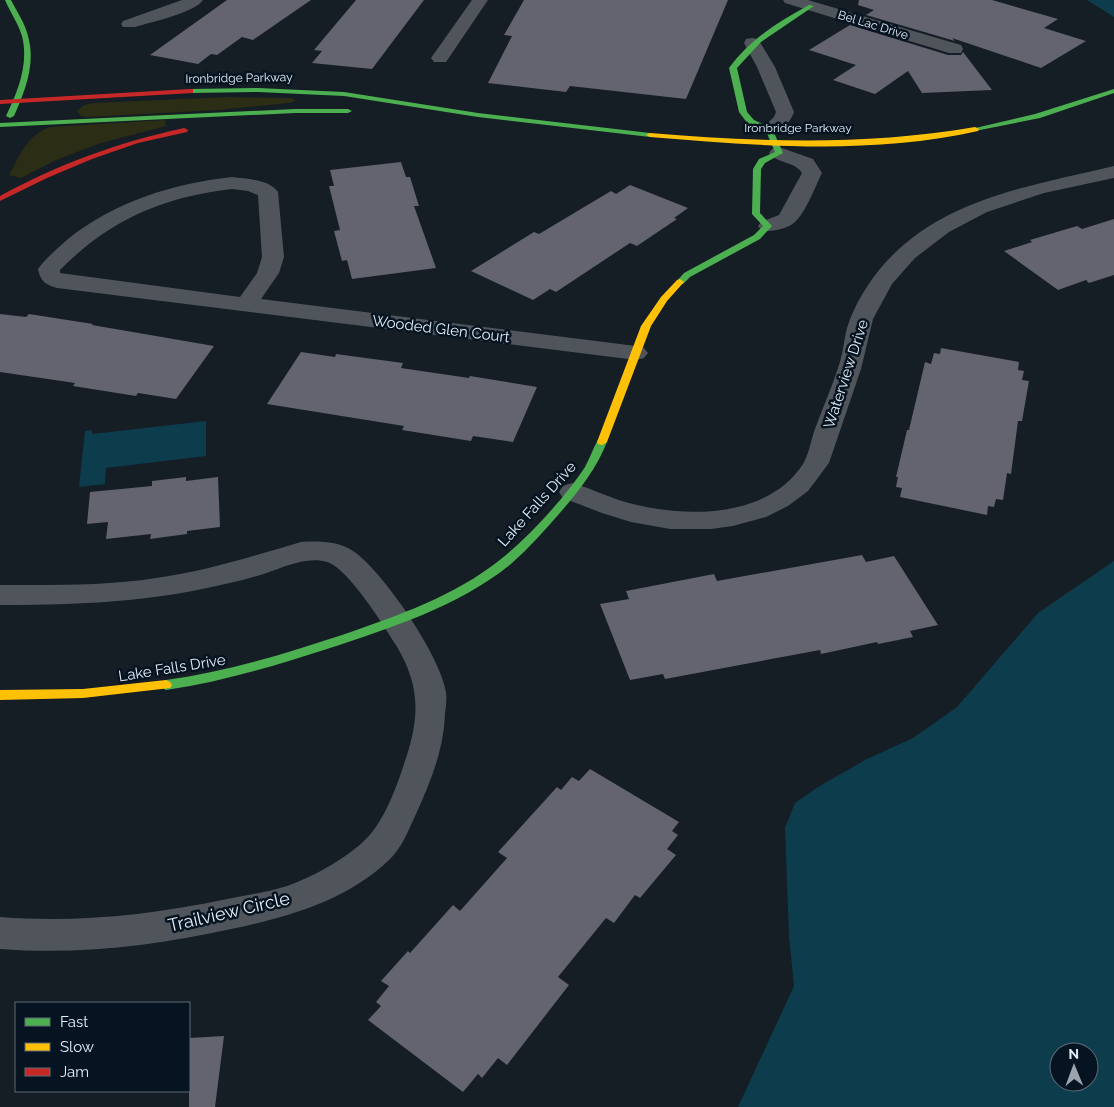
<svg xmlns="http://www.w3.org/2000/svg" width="1114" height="1107" font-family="Raleway,sans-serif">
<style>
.green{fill:#2b2d15}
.water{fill:#0d3c4d;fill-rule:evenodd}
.building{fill:#646370}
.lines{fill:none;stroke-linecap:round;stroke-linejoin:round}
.street{fill:#4f555b;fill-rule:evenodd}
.fast{fill:#4caf50;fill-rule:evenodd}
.slow{fill:#ffc107;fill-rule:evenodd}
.jam{fill:#c62828;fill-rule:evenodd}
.labels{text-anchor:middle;stroke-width:5;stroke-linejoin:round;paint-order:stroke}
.far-street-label{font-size:12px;fill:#e3edf6;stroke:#061421}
.street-label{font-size:15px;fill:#e3edf6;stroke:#061421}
.near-street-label{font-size:18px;fill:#e3edf6;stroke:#061421}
</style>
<rect width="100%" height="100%" fill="#151d25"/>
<!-- green -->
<path class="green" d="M 228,97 L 292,98 L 296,101 L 289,103 L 219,110 L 86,117 L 81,116 L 77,111 L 84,105 L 93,103 Z
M 165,120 L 166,126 L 101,143 L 56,160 L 21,178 L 9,175 C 21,154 26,136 50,127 Z"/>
<!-- water -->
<path class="water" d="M 1087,0 L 1114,0 L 1114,17 Z
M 206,421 L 206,456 L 106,468 L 105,484 L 79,487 L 85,431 L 92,430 L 92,434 Z
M 1114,561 L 1114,1107 L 738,1107 L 794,986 L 789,936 L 785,828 L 795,803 L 818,787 L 867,759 L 913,738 L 957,707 L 1038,613 ZM 1059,1052 L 1089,1052 L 1089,1082 L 1059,1082 Z"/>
<!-- building -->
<path class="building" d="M 227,0 L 311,0 L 253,40 L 242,37 L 217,55 L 211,54 L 198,64 L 150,55 Z
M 356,0 L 424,0 L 372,69 L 312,63 L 322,51 L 314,50 Z
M 524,0 L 728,0 L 686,99 L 570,86 L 566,92 L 488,83 L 512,36 L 504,35 Z
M 859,0 L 992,0 L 1058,19 L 1044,28 L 1086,41 L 1041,68 L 952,38 L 955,41 L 866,15 L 874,10 L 858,5 Z
M 850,25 L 948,55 L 961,55 L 963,52 L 992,90 L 922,93 L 908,71 L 875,94 L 833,80 L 856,65 L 809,50 Z
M 401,162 L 406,177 L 410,177 L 419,206 L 414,206 L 436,268 L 352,279 L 347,260 L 342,261 L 334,231 L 340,230 L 329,186 L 334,186 L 330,170 Z
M 630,185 L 688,208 L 674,218 L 677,219 L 637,246 L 630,243 L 556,292 L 550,289 L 533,300 L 471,271 L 534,232 L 539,234 L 611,191 L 616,194 Z
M 1114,219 L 1114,275 L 1089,283 L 1086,280 L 1058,290 L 1004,251 L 1032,242 L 1030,240 L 1077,226 L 1082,229 Z
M 0,314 L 26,317 L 29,314 L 93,324 L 92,325 L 214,346 L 176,399 L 138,393 L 136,396 L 73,386 L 75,383 L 0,372 Z
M 941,348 L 1019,362 L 1018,370 L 1024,371 L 1022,380 L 1029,381 L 1022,421 L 1018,421 L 1011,474 L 1007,473 L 1003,500 L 996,499 L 994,507 L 988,506 L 987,515 L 900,497 L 902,488 L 896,487 L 898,477 L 896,477 L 907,430 L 909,430 L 925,362 L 931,364 L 934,353 L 940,354 Z
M 301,352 L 335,357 L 336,354 L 403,363 L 401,368 L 469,378 L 470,376 L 537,387 L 513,442 L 473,436 L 471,441 L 402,430 L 404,426 L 267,404 Z
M 186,477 L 186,481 L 218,477 L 220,527 L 187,531 L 187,534 L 150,539 L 151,534 L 106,539 L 108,522 L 87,524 L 90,492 L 152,486 L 152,481 Z
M 862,555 L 866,562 L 894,556 L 938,625 L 910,631 L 913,637 L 878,644 L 877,642 L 821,654 L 820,650 L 665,679 L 663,674 L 630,680 L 600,604 L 629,599 L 626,591 L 714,574 L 717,581 Z
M 590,769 L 679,822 L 672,831 L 678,835 L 667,849 L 676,855 L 640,898 L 635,895 L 614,923 L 606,918 L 558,977 L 569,985 L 507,1065 L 498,1058 L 482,1078 L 478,1074 L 463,1092 L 368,1020 L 381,1006 L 376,1002 L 389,986 L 381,981 L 408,951 L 410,953 L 453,905 L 460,911 L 507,858 L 498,852 L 557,787 L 561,790 L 572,777 L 579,781 Z
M 224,1036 L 215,1107 L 189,1107 L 189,1038 Z"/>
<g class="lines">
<!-- street -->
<path class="street" d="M 182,0 L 203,0 C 194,13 151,22 135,27 L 123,27 L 121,24 L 123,21 Z
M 472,0 L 488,0 L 446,62 L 434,62 L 431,58 Z
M 783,0 L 808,0 L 961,45 L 963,49 L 961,53 L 949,53 L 785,3 Z
M 752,38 L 758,39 L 775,67 L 794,112 C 789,125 778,138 762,134 L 760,130 L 774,117 L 776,112 L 757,67 L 744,43 L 746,39 Z
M 779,147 L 813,159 L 822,173 C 815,187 806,212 795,222 C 787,229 770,233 761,230 L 758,226 L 761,222 L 779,215 L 802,173 C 795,161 777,164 769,153 L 772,149 Z
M 1114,166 L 1114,178 L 1044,193 L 987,212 L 949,232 L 915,258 L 892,284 L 873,319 L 861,369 L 829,463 L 808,491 L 788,506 L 766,517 L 733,526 L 711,529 L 670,529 L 631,522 L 602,513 L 563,498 L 559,492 L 563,486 L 572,483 C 593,489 612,499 633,504 C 688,518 768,518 803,464 C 809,454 811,440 815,429 C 823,407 832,387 839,365 C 843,353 844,340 847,328 C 854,305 869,281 885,263 C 945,197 1032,186 1114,166 Z
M 232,177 C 246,179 269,179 278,192 L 284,257 L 279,273 L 261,299 L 636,346 L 644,348 L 648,353 L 644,358 L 636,360 L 57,288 C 46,285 40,281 38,269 C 46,258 58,248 68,239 C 116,201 172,184 232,177 ZM 232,189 L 248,191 L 258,195 L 262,257 L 257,273 L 240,297 L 60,273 L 60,270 C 109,220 163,197 232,189 Z
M 301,542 C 318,541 338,541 353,551 C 383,571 441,657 446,692 C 447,699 446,706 445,713 C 444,749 431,781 416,814 C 409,829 402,848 389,860 C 346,901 288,917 231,929 C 154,946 79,955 0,949 L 0,917 C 77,923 151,915 227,899 C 247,895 268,892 287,886 C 315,876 347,858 367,838 C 384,821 397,786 404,764 C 420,718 421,687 396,645 C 384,626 348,568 327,562 C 305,555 278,570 257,576 C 167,601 93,605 0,605 L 0,585 C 52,585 105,586 156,578 C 206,571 253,556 301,542 Z"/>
<!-- fast -->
<path class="fast" d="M 5,0 L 11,0 C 17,12 25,23 28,36 C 36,64 25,91 14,116 L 10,118 L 6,116 C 18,91 29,64 22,36 C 18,23 10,12 5,0 Z
M 809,5 L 814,6 L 761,42 L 737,68 L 747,112 L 754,120 L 772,128 L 783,153 L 765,163 L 761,169 L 760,213 L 772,226 L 760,239 L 690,277 L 683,284 L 677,284 L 676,282 L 684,273 L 754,235 L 763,226 L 752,214 L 753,169 L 759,159 L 775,152 L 766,131 L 748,124 L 739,112 L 729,68 C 750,39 778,22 809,5 Z
M 258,88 L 344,92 L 478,113 L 650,133 L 654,135 L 650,137 L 478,117 L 344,96 L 258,92 L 190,93 L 186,91 L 190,89 Z
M 1114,89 L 1114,93 L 1040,118 L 975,131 L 971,129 L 1035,114 Z
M 295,109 L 348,109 L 352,111 L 348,113 L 295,113 L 0,127 L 0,123 Z
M 602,439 L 607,442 C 596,470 578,492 559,514 C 544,531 529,548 512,563 C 460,606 390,628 327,649 C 274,666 221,682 166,690 L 162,688 L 160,685 L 162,682 L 166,680 C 226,672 284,654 342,635 C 397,616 455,596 501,559 C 528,538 567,495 585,467 C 590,458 593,448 598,440 Z"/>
<!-- slow -->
<path class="slow" d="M 975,127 L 979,129 L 978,131 C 871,155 758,146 650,137 L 646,135 L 650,133 C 761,142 864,146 975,127 Z
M 680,279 L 684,282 L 667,301 L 651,326 L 607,442 L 602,445 L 598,444 L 597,442 L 641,326 L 661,297 L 677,280 Z
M 166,680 L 170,682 L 172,685 L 170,688 L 83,698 L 0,700 L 0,690 L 83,689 Z"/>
<!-- jam -->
<path class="jam" d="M 190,89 L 193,89 L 193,93 L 0,104 L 0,100 Z
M 184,128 L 188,130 L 187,132 L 138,143 L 92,159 L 47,178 L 0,201 L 0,196 C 59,164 119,142 184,128 Z"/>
</g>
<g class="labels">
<!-- far-street labels -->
<g class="far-street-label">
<text transform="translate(873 25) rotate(17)" y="4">Bel Lac Drive</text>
<text transform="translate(239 78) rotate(-1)" y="4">Ironbridge Parkway</text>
<text x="798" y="132">Ironbridge Parkway</text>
</g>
<!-- street labels -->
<g class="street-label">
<text transform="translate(441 329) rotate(7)" y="5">Wooded Glen Court</text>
<text transform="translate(846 374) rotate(-72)" y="5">Waterview Drive</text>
<text transform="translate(537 504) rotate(-48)" y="5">Lake Falls Drive</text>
<text transform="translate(172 668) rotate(-9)" y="5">Lake Falls Drive</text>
</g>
<!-- near-street labels -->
<g class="near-street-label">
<text transform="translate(229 912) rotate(-13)" y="6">Trailview Circle</text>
</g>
</g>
<!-- legend -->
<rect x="15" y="1002" width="175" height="90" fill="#061421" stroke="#5e6b76"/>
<rect x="25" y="1018" width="25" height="8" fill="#4caf50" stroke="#5e6b76"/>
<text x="60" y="1027" font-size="15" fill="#e3edf6">Fast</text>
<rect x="25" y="1043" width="25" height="8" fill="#ffc107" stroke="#5e6b76"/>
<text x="60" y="1052" font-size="15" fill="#e3edf6">Slow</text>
<rect x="25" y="1068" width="25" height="8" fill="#c62828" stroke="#5e6b76"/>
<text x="60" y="1077" font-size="15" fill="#e3edf6">Jam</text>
<!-- north arrow -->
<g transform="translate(1074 1067) rotate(359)"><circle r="24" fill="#061421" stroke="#5e6b76"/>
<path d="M0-4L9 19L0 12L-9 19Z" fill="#9ba4ad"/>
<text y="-8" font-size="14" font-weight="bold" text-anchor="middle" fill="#e3edf6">N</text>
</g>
</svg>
